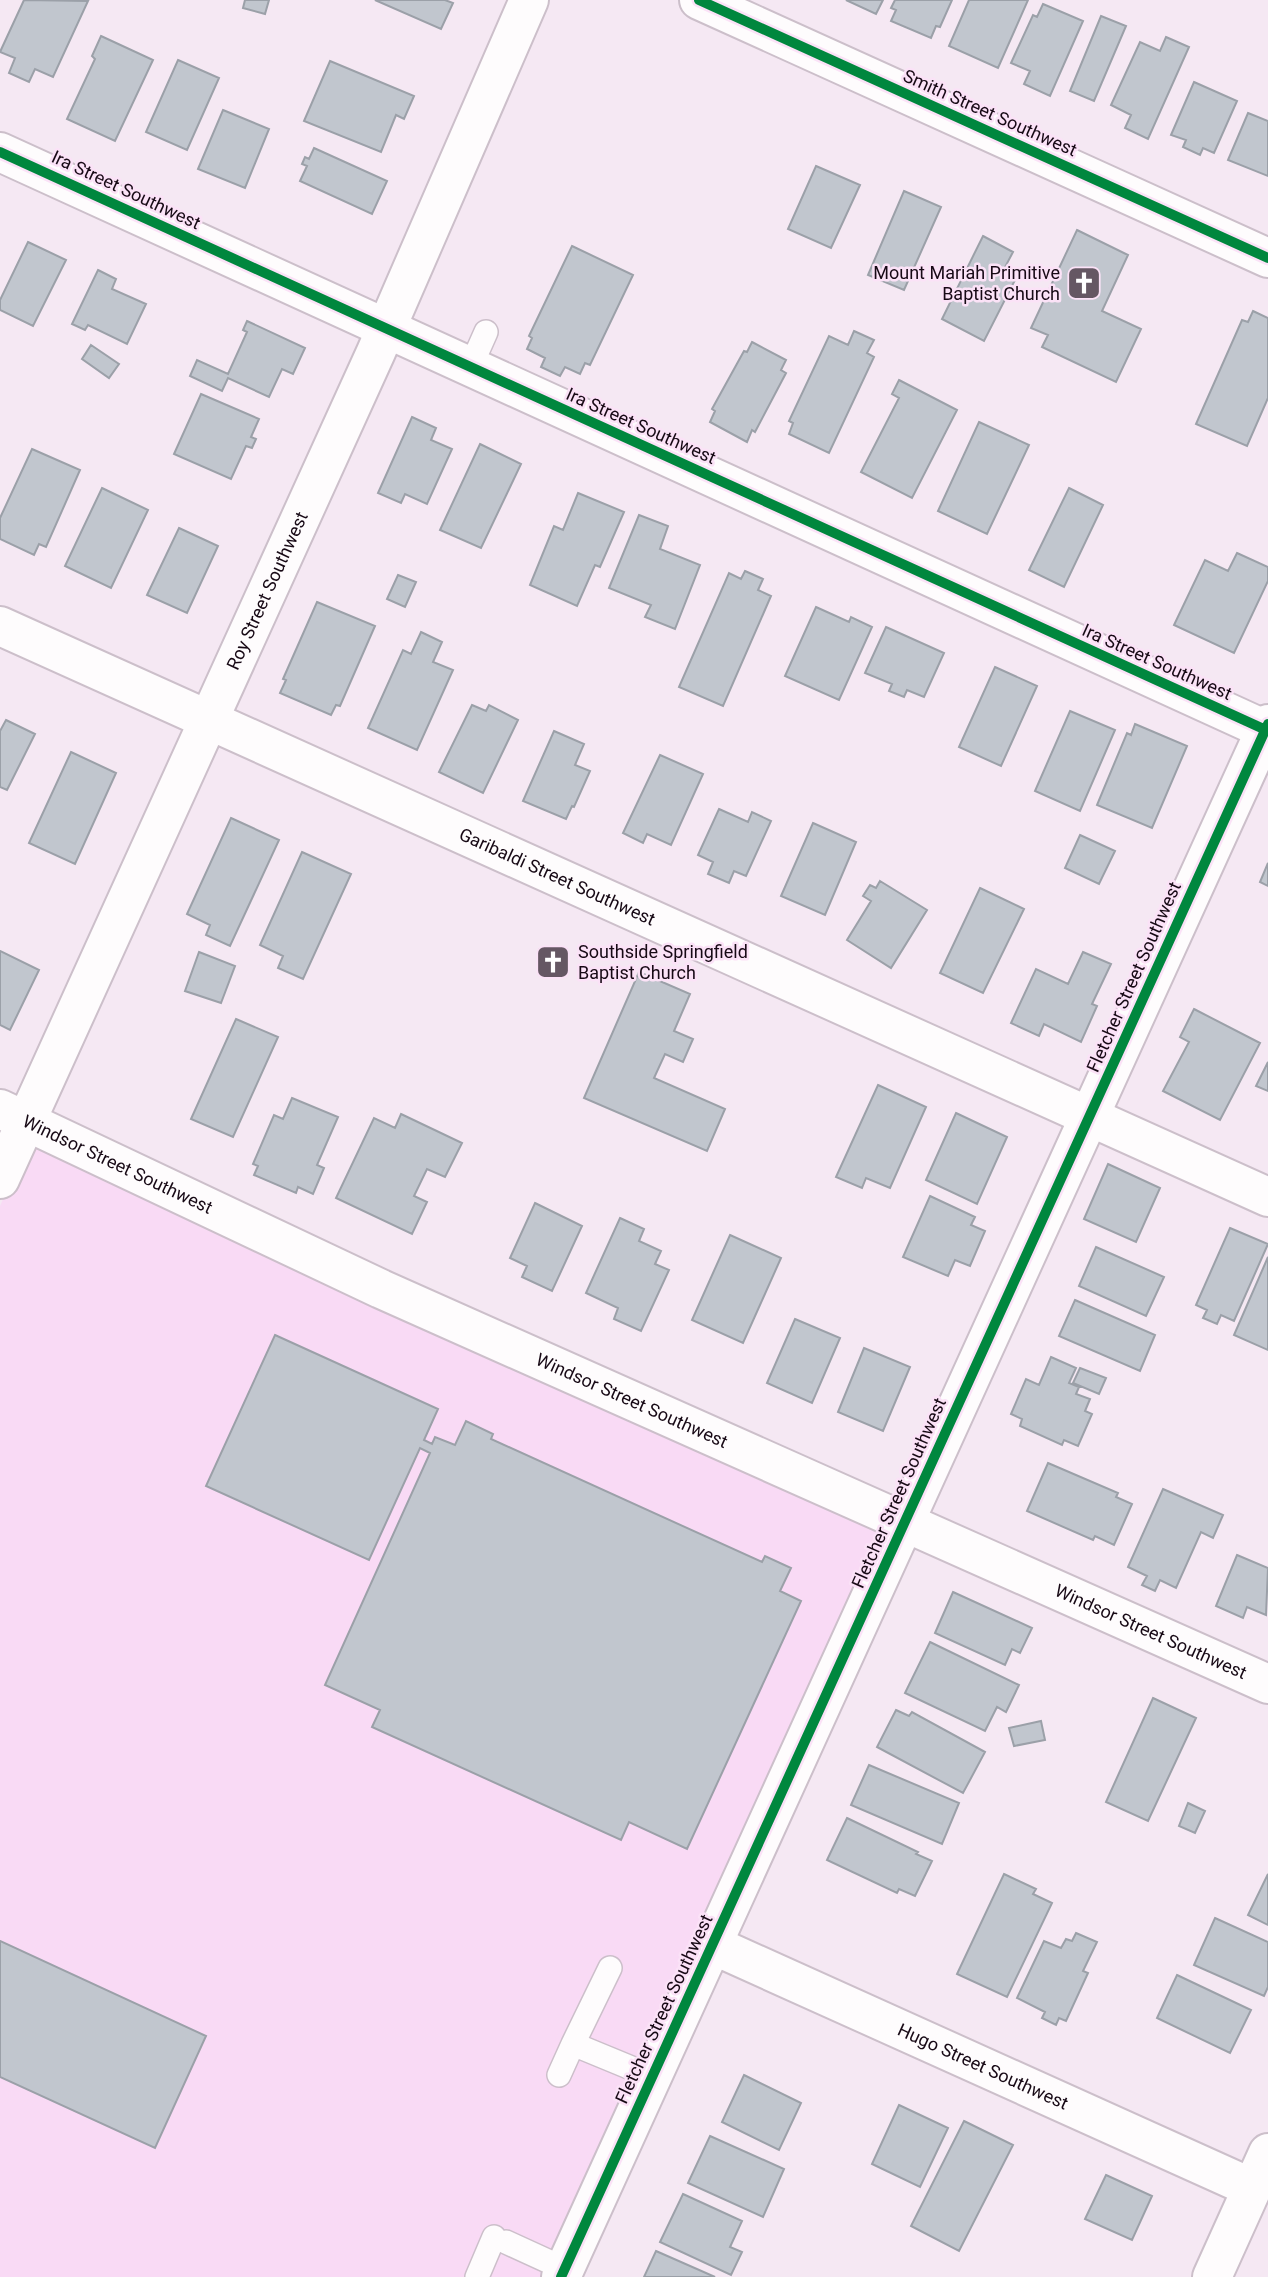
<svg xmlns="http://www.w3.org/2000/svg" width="1268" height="2277" font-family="Roboto,sans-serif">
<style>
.built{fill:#f9daf5}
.building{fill:#c1c6ce;stroke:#9ba0a8;stroke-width:2}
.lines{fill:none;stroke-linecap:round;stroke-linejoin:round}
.lane-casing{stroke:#ccbfca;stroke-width:26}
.street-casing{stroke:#ccbfca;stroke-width:42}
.lane{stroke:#fefcfd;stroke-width:23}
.street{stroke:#fefcfd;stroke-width:38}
.cycleway-casing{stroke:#fbe2f7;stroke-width:15}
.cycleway{stroke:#00873e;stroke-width:10}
.labels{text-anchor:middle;stroke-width:5;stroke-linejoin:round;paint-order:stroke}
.street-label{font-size:18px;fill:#170915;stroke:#fbe2f7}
.poi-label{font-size:18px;fill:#170915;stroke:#fbe2f7;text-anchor:end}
</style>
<rect width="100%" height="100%" fill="#f5e8f3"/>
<!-- built -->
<path class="built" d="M 40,1116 L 925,1510 L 542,2277 L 0,2277 L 0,1206 Z"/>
<!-- building -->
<path class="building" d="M 24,0 L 88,1 L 53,77 L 35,69 L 29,82 L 9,73 L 15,58 L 0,52 Z
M 245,0 L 269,0 L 265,14 L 243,8 Z
M 375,0 L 445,0 L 453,3 L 441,29 Z
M 846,0 L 883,0 L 876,14 Z
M 895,0 L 952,0 L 940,27 L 936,26 L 931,38 L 891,21 L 896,10 L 891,8 Z
M 969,0 L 1028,0 L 998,68 L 949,46 Z
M 1043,4 L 1083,21 L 1050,96 L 1024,84 L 1030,71 L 1011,63 L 1033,15 L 1037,17 Z
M 1101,16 L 1126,26 L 1094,101 L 1070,91 Z
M 101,36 L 153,60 L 115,141 L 67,119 L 95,59 L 92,56 Z
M 1166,37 L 1189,47 L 1148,139 L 1125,128 L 1131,115 L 1111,105 L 1140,42 L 1160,51 Z
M 178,60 L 219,78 L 187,150 L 146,132 Z
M 330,61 L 414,96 L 404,119 L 396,115 L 381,152 L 304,121 Z
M 1194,82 L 1237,101 L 1214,153 L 1203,148 L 1200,155 L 1183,147 L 1186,140 L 1171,135 Z
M 223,110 L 269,129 L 245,188 L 198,169 Z
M 1248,113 L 1268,121 L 1268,176 L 1228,160 Z
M 314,148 L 387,181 L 372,214 L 300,181 L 307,166 L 302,164 L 305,157 L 309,159 Z
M 816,166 L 860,185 L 831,248 L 788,229 Z
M 904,191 L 941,207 L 904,290 L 868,275 Z
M 1077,230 L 1128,255 L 1102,311 L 1141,329 L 1116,382 L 1042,347 L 1048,335 L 1031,328 Z
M 983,236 L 1013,252 L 1004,269 L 1017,276 L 984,341 L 942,319 Z
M 28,242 L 66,260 L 33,326 L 0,310 L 0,300 Z
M 572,246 L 633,275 L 590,365 L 585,363 L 580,374 L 565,367 L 560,376 L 541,367 L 545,358 L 527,349 L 532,338 L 529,336 Z
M 98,270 L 116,279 L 112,289 L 146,304 L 127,344 L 88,325 L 85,330 L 72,324 Z
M 1253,311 L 1268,318 L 1268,398 L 1247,446 L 1196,424 L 1242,320 L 1248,322 Z
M 247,321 L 305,348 L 293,374 L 282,369 L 269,397 L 228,378 L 222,391 L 190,376 L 197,360 L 228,374 L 247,332 L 243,330 Z
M 854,331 L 874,340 L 867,353 L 874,357 L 829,453 L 789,434 L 793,423 L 789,421 L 829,336 L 848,345 Z
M 752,342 L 786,360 L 781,370 L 786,373 L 755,432 L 752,430 L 747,442 L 710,422 L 715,411 L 712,409 L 744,351 L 747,352 Z
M 91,345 L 119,364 L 109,378 L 82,359 Z
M 899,380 L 957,410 L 912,498 L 861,472 L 899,398 L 892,394 Z
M 201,394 L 259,419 L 251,437 L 256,439 L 252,448 L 246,446 L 231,479 L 174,454 Z
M 412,417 L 436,428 L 431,440 L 452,449 L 427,504 L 405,494 L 401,503 L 378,493 Z
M 979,422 L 1029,445 L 987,534 L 938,511 Z
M 480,444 L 521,464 L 481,548 L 440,530 Z
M 32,449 L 80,470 L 46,547 L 39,544 L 34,555 L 0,539 L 0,518 Z
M 102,488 L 148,510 L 111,588 L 65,566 Z
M 1069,488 L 1103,505 L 1064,587 L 1029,570 Z
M 578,493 L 624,512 L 600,567 L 595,565 L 577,606 L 530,585 L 554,526 L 563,530 Z
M 639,515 L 668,526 L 660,549 L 700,565 L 675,629 L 645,617 L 651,605 L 609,588 Z
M 179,528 L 218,546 L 187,613 L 147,595 Z
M 1237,553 L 1268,567 L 1268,581 L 1234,653 L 1174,625 L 1205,560 L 1228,571 Z
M 745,571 L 763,579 L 758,590 L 771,596 L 723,706 L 679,687 L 729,573 L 741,579 Z
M 398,575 L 416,582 L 405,607 L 387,599 Z
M 317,602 L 375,626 L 340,706 L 336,705 L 331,715 L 280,693 L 286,680 L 283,679 Z
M 816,607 L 849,622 L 851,617 L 872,627 L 839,700 L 785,676 Z
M 886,627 L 944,653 L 924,697 L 907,690 L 904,697 L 889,691 L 892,684 L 865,673 Z
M 421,632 L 442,642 L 433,662 L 453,670 L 417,750 L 368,728 L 403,650 L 411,654 Z
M 995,667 L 1037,686 L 1001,766 L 959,747 Z
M 472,705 L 486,711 L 489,705 L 518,720 L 483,793 L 439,772 Z
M 1070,711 L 1115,730 L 1080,811 L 1035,791 Z
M 6,720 L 35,734 L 7,790 L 0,787 L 0,731 Z
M 1135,724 L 1187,746 L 1152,828 L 1097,805 L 1127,733 L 1131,735 Z
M 554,731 L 584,744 L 575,765 L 590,771 L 574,807 L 572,806 L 566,819 L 523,801 Z
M 71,752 L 116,773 L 75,864 L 29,843 Z
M 660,755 L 703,774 L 671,845 L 647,834 L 643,843 L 623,833 Z
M 719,809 L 748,822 L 752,812 L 771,821 L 746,876 L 734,871 L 729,883 L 708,874 L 713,862 L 698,855 Z
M 231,818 L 279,840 L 230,946 L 206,935 L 210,925 L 187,914 Z
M 813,823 L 856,842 L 825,915 L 781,896 Z
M 1080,835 L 1115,851 L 1099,884 L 1065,868 Z
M 302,852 L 351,874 L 303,979 L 278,968 L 283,956 L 260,945 Z
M 1268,863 L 1268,886 L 1260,882 Z
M 880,881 L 927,910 L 891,968 L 847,940 L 871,901 L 863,896 L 870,885 L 876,888 Z
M 980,888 L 1024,909 L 983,993 L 940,973 Z
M 0,951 L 39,970 L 10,1030 L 0,1025 Z
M 199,952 L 235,966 L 221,1003 L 185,991 Z
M 1083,952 L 1111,964 L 1092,1004 L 1097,1006 L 1081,1042 L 1044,1024 L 1039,1036 L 1011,1023 L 1036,969 L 1068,984 Z
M 639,972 L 690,994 L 674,1031 L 693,1039 L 683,1062 L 665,1054 L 654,1078 L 725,1109 L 707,1151 L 584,1098 Z
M 1194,1009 L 1260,1043 L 1220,1120 L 1163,1091 L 1189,1042 L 1180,1037 Z
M 236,1019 L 278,1037 L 233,1137 L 191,1119 Z
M 1268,1062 L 1268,1091 L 1256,1086 Z
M 878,1085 L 926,1107 L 890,1188 L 866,1178 L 862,1188 L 836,1177 Z
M 292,1098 L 338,1117 L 317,1165 L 324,1168 L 313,1194 L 298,1187 L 296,1193 L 254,1175 L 258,1166 L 253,1164 L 274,1115 L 283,1119 Z
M 956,1113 L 1007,1137 L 977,1204 L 926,1180 Z
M 401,1114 L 462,1143 L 445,1177 L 427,1169 L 414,1196 L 427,1202 L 412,1234 L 336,1198 L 374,1118 L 395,1128 Z
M 1108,1164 L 1160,1188 L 1136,1242 L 1084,1219 Z
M 930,1196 L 975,1217 L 971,1225 L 985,1231 L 970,1266 L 955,1260 L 948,1276 L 903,1257 Z
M 535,1203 L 582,1226 L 552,1291 L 522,1277 L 527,1266 L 510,1258 Z
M 620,1218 L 644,1229 L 639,1241 L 661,1251 L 655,1264 L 669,1270 L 641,1331 L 614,1319 L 618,1308 L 586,1293 Z
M 1230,1228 L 1268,1244 L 1234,1321 L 1221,1315 L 1217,1324 L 1203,1318 L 1207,1310 L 1196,1305 Z
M 730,1235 L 781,1258 L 743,1343 L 692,1320 Z
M 1096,1247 L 1164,1277 L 1146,1316 L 1079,1286 Z
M 1268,1257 L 1268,1350 L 1234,1335 Z
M 1075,1300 L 1155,1335 L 1140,1371 L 1059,1336 Z
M 795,1319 L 840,1338 L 812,1403 L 767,1383 Z
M 275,1335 L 438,1409 L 424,1440 L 432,1444 L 435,1437 L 455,1445 L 466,1421 L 493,1434 L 491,1439 L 762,1562 L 765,1556 L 791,1568 L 780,1591 L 801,1601 L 687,1849 L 629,1822 L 621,1840 L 372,1727 L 380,1710 L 325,1685 L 430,1453 L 420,1448 L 369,1560 L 206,1486 Z
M 864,1348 L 910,1367 L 883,1431 L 838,1412 Z
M 1051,1357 L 1076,1368 L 1069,1383 L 1079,1387 L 1076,1394 L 1090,1399 L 1085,1411 L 1092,1414 L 1078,1446 L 1064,1440 L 1062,1445 L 1020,1426 L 1022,1419 L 1011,1414 L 1026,1379 L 1039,1385 Z
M 1080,1368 L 1106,1378 L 1099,1394 L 1073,1383 Z
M 1048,1463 L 1118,1493 L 1116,1497 L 1132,1504 L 1114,1545 L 1095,1536 L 1093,1540 L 1027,1511 Z
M 1163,1489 L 1223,1515 L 1213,1538 L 1201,1532 L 1176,1588 L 1160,1580 L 1155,1591 L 1142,1585 L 1147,1576 L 1128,1567 Z
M 1237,1555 L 1268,1568 L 1266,1615 L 1247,1607 L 1243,1618 L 1216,1606 Z
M 953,1592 L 1032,1628 L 1020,1653 L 1012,1649 L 1005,1665 L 935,1633 Z
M 930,1642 L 1019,1685 L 1006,1712 L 997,1707 L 985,1731 L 905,1693 Z
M 1153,1698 L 1196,1718 L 1148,1821 L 1106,1802 Z
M 896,1710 L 909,1716 L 912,1712 L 985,1752 L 963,1793 L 877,1747 Z
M 1041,1721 L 1045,1740 L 1014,1746 L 1009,1728 Z
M 869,1765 L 959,1803 L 942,1844 L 851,1805 Z
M 1188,1803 L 1205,1811 L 1195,1833 L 1179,1826 Z
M 847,1818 L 918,1852 L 916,1854 L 932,1861 L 915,1896 L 899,1889 L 897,1893 L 827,1860 Z
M 1004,1874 L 1036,1889 L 1033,1894 L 1052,1903 L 1007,1997 L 957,1974 Z
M 1268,1874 L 1268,1925 L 1248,1915 Z
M 1215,1918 L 1268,1942 L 1268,1987 L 1264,1996 L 1194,1965 Z
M 1076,1933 L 1097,1942 L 1083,1971 L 1088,1973 L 1066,2021 L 1059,2018 L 1056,2025 L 1042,2018 L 1045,2012 L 1017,1998 L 1044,1941 L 1061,1948 L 1066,1939 L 1072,1941 Z
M 0,1941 L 206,2036 L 155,2148 L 0,2077 Z
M 1177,1975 L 1251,2010 L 1230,2053 L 1157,2018 Z
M 744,2075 L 801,2103 L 779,2150 L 722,2122 Z
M 899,2105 L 948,2128 L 920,2187 L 872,2164 Z
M 964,2121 L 1013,2145 L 959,2251 L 911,2226 Z
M 710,2136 L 784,2169 L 763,2217 L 688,2183 Z
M 1106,2175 L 1152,2196 L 1132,2240 L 1085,2219 Z
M 683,2194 L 742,2221 L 730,2247 L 742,2252 L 731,2275 L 660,2242 Z
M 656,2251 L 715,2277 L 644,2277 Z"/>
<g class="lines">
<!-- lane casing -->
<g class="lane-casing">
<path id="lane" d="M 470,368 L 486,332
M 610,1968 L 573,2044 L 653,2077
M 559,2075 L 573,2044
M 506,2242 L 565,2269
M 477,2277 L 494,2237"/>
</g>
<!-- street casing -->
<g class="street-casing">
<g id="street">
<path d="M 699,0 L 1268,258"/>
<path d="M 0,152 L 1268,731"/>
<path id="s1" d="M 0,626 L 1268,1197"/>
<path id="s2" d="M 0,1109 L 381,1289 L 1268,1684"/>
<path id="s3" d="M 0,1179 L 376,352 L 529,0"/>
<path id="s4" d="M 713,1945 L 1252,2188"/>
<path d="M 561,2277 L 1268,724"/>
<path d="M 1212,2277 L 1268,2153"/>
</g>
</g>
<!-- lane -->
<use href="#lane" class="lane"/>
<!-- street -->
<use href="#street" class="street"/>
<!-- cycleway casing -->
<g class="cycleway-casing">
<path id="cycleway" d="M 699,0 L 1268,258
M 0,152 L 1268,731
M 561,2277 L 1268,724"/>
</g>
<!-- cycleway -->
<use href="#cycleway" class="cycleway"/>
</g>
<!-- icons -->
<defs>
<g id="church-square" transform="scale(1.75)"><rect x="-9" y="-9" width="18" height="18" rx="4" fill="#655763" stroke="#fbe2f7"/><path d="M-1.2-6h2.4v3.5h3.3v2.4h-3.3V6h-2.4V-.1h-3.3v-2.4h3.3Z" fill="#fff"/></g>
</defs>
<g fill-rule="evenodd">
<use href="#church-square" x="1084" y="283"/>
<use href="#church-square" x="553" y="962"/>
</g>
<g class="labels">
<!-- street labels -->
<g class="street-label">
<text transform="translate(990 113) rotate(24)" y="6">Smith Street Southwest</text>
<text transform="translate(126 190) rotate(25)" y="6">Ira Street Southwest</text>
<text transform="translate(641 426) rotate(24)" y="6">Ira Street Southwest</text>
<text dy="6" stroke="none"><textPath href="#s3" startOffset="646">Roy Street Southwest</textPath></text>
<text transform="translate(1157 662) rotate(24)" y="6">Ira Street Southwest</text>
<text dy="6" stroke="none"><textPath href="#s1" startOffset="611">Garibaldi Street Southwest</textPath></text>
<text transform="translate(1134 977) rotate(-66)" y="6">Fletcher Street Southwest</text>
<text dy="6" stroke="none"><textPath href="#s2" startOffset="130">Windsor Street Southwest</textPath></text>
<text dy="6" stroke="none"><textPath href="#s2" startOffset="696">Windsor Street Southwest</textPath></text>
<text transform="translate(899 1493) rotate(-66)" y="6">Fletcher Street Southwest</text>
<text dy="6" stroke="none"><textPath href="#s2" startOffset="1264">Windsor Street Southwest</textPath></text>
<text transform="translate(664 2009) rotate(-65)" y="6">Fletcher Street Southwest</text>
<text dy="6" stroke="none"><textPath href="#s4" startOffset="296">Hugo Street Southwest</textPath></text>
</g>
<!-- poi labels -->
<g class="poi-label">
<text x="1060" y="279">Mount Mariah Primitive<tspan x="1060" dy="21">Baptist Church</tspan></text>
<text x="578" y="958" text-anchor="start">Southside Springfield<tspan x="578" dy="21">Baptist Church</tspan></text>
</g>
</g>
</svg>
